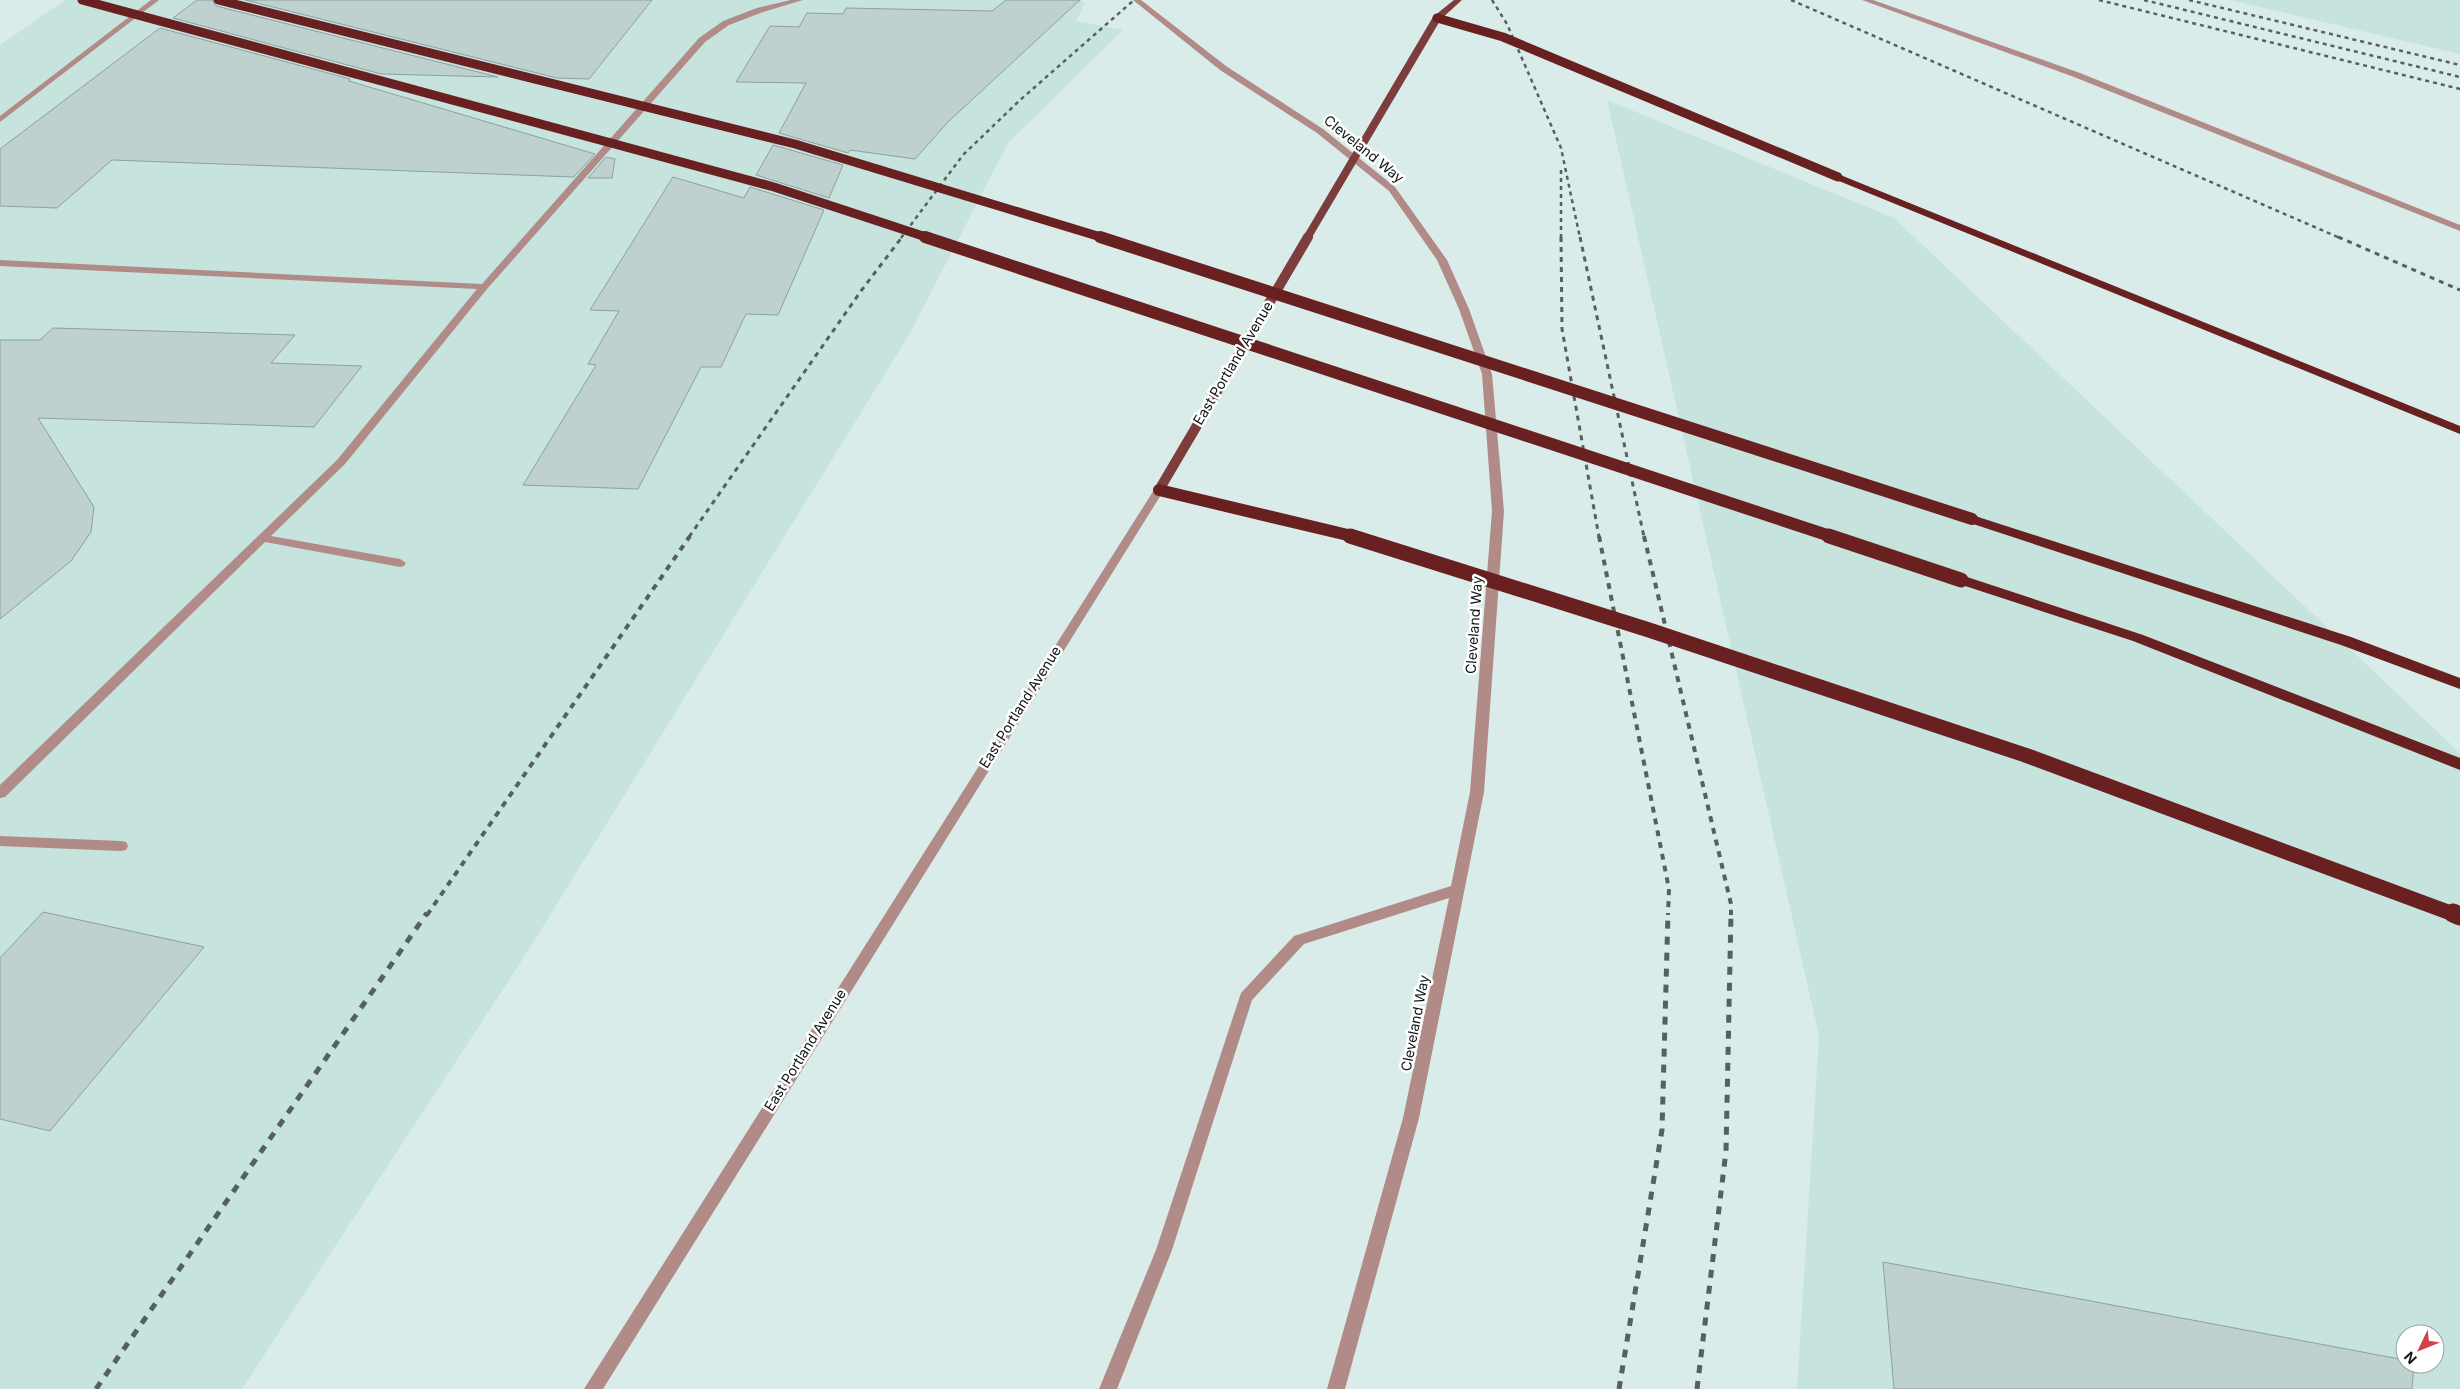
<svg xmlns="http://www.w3.org/2000/svg" width="2460" height="1389" font-family="Inter,sans-serif">
<style>
.built{fill:#c6e3de;fill-rule:evenodd}
.building{fill:#bfd1ce;stroke:#8ea09d}
.lines{fill:none;stroke-linecap:round;stroke-linejoin:round}
.minor{fill:#b08b88;fill-rule:evenodd}
.major{fill:#7c3d3c;fill-rule:evenodd}
.highway{fill:#682021;fill-rule:evenodd}
.rail-far3{stroke:#56615f;stroke-width:2.5;stroke-dasharray:4 4;stroke-linecap:butt}
.rail-far2{stroke:#56615f;stroke-width:3;stroke-dasharray:5 5;stroke-linecap:butt}
.rail-far1{stroke:#56615f;stroke-width:4;stroke-dasharray:6 6;stroke-linecap:butt}
.rail{stroke:#56615f;stroke-width:5;stroke-dasharray:8 8;stroke-linecap:butt}
.major-bridge-far1{stroke:#7c3d3c;stroke-width:8}
.major-bridge{stroke:#7c3d3c;stroke-width:10}
.highway-bridge-far3{stroke:#682021;stroke-width:9}
.highway-bridge-far2{stroke:#682021;stroke-width:12}
.highway-bridge-far1{stroke:#682021;stroke-width:15}
.highway-bridge{stroke:#682021;stroke-width:19}
.labels{text-anchor:middle;stroke-width:5;stroke-linejoin:round;paint-order:stroke}
.street-label{font-size:14px;fill:#0e1514;stroke:#fff}
</style>
<rect width="100%" height="100%" fill="#d9ece9"/>
<!-- built -->
<path class="built" d="M 65,0 L 1080,0 L 1085,3 L 1076,21 L 1123,30 L 1008,143 L 909,335 L 526,954 L 242,1389 L 0,1389 L 0,45 Z
M 2230,0 L 2460,0 L 2460,54 Z
M 1607,100 L 1894,218 L 2460,753 L 2460,1389 L 1797,1389 L 1819,1036 ZM 2405,1334 L 2435,1334 L 2435,1364 L 2405,1364 Z"/>
<!-- building -->
<path class="building" d="M 197,0 L 212,0 L 216,6 L 498,77 L 381,74 L 173,18 Z
M 245,0 L 652,0 L 589,79 L 557,78 Z
M 1006,0 L 1080,0 L 948,122 L 915,159 L 850,150 L 848,153 L 779,133 L 806,83 L 736,82 L 770,26 L 799,27 L 807,13 L 843,14 L 846,8 L 992,11 Z
M 160,28 L 350,79 L 349,81 L 595,154 L 574,177 L 112,160 L 57,208 L 0,206 L 0,149 Z
M 773,145 L 843,165 L 829,198 L 756,175 Z
M 606,157 L 615,159 L 612,178 L 588,178 Z
M 673,177 L 744,198 L 750,187 L 824,210 L 778,315 L 746,314 L 721,367 L 701,367 L 638,489 L 523,485 L 596,365 L 588,364 L 619,311 L 590,310 Z
M 53,328 L 295,335 L 271,363 L 362,366 L 314,427 L 38,418 L 94,507 L 91,532 L 71,561 L 0,619 L 0,340 L 40,340 Z
M 43,912 L 204,947 L 50,1131 L 0,1119 L 0,958 Z
M 1883,1262 L 2405,1360 L 2405,1364 L 2414,1364 L 2412,1389 L 1894,1389 Z"/>
<g class="lines">
<!-- minor -->
<path class="minor" d="M 151,0 L 159,0 L 0,122 L 0,116 Z
M 791,0 L 803,0 L 763,12 L 729,25 L 705,42 L 487,289 L 345,464 L 271,536 L 400,559 L 406,563 L 404,566 L 400,567 L 265,542 L 5,797 L 0,798 L 0,785 L 337,460 L 477,289 L 0,266 L 0,260 L 482,284 L 699,38 L 723,21 L 757,8 Z
M 1133,0 L 1141,0 L 1226,66 L 1323,129 L 1395,187 L 1447,260 L 1469,309 L 1492,374 L 1504,511 L 1484,792 L 1419,1118 L 1345,1389 L 1327,1389 L 1403,1118 L 1449,898 L 1304,944 L 1252,1000 L 1172,1250 L 1117,1389 L 1099,1389 L 1156,1250 L 1241,993 L 1294,936 L 1451,886 L 1470,792 L 1492,511 L 1482,374 L 1459,309 L 1437,260 L 1389,191 L 1317,133 L 1220,70 Z
M 1862,0 L 1873,0 L 2080,73 L 2460,225 L 2460,231 L 2074,77 Z
M 1159,487 L 1164,490 L 603,1389 L 584,1389 L 1154,490 Z
M 0,836 L 121,841 L 126,842 L 128,846 L 126,850 L 121,851 L 0,846 Z"/>
<!-- major -->
<path class="major" d="M 1454,0 L 1462,0 L 1440,20 L 1434,20 L 1434,16 Z"/>
<!-- highway -->
<path class="highway" d="M 1838,174 L 2460,426 L 2460,434 L 1834,179 L 1833,177 Z
M 1972,515 L 2351,637 L 2460,678 L 2460,689 L 2341,645 L 1967,522 L 1965,519 L 1967,516 Z
M 1961,575 L 2143,635 L 2460,758 L 2460,770 L 2133,641 L 1956,583 L 1954,580 L 1956,577 Z"/>
<!-- rail-far3 -->
<path class="rail-far3" d="M 1492,0 L 1507,24 L 1561,148 L 1580,238
M 1791,0 L 2340,238
M 2099,0 L 2460,89
M 2144,0 L 2460,77
M 2189,0 L 2460,65
M 1561,170 L 1561,238
M 901,238 L 963,155 L 1019,101 L 1134,0"/>
<!-- rail-far2 -->
<path class="rail-far2" d="M 1561,237 L 1562,329 L 1599,537
M 1580,237 L 1644,537
M 2338,237 L 2460,290
M 689,537 L 861,291 L 902,237"/>
<!-- rail-far1 -->
<path class="rail-far1" d="M 1599,536 L 1669,889 L 1668,915
M 1644,536 L 1731,904 L 1731,915
M 427,915 L 690,536"/>
<!-- rail -->
<path class="rail" d="M 96,1389 L 427,913
M 1619,1389 L 1662,1130 L 1668,913
M 1697,1389 L 1726,1151 L 1731,913"/>
<!-- major-bridge-far1 -->
<path class="major-bridge-far1" d="M 1307,238 L 1437,18"/>
<!-- major-bridge -->
<path class="major-bridge" d="M 1159,490 L 1308,237"/>
<!-- highway-bridge-far3 -->
<path class="highway-bridge-far3" d="M 82,0 L 774,187 L 929,238
M 218,0 L 795,144 L 1104,238
M 1437,18 L 1503,37 L 1838,177"/>
<!-- highway-bridge-far2 -->
<path class="highway-bridge-far2" d="M 925,237 L 1833,537
M 1100,237 L 1972,519
M 1159,490 L 1356,537"/>
<!-- highway-bridge-far1 -->
<path class="highway-bridge-far1" d="M 1350,536 L 1649,630 L 2025,755 L 2456,915
M 1829,536 L 1961,580"/>
<!-- highway-bridge -->
<path class="highway-bridge" d="M 2453,913 L 2460,916"/>
</g>
<g class="labels">
<!-- street labels -->
<g class="street-label">
<text transform="translate(1364 149) rotate(39)" y="5">Cleveland Way</text>
<text transform="translate(1233 363) rotate(-59)" y="5">East Portland Avenue</text>
<text transform="translate(1474 625) rotate(-86)" y="5">Cleveland Way</text>
<text transform="translate(1020 707) rotate(-58)" y="5">East Portland Avenue</text>
<text transform="translate(1415 1023) rotate(-79)" y="5">Cleveland Way</text>
<text transform="translate(805 1050) rotate(-58)" y="5">East Portland Avenue</text>
</g>
</g>
<!-- north arrow -->
<g transform="translate(2420 1349) rotate(227)"><circle r="24" fill="#ffffff" stroke="#9fa1a1"/>
<path d="M0-4L9 19L0 12L-9 19Z" fill="#d14145"/>
<text y="-8" font-size="14" font-weight="bold" text-anchor="middle" fill="#0e1514">N</text>
</g>
</svg>
